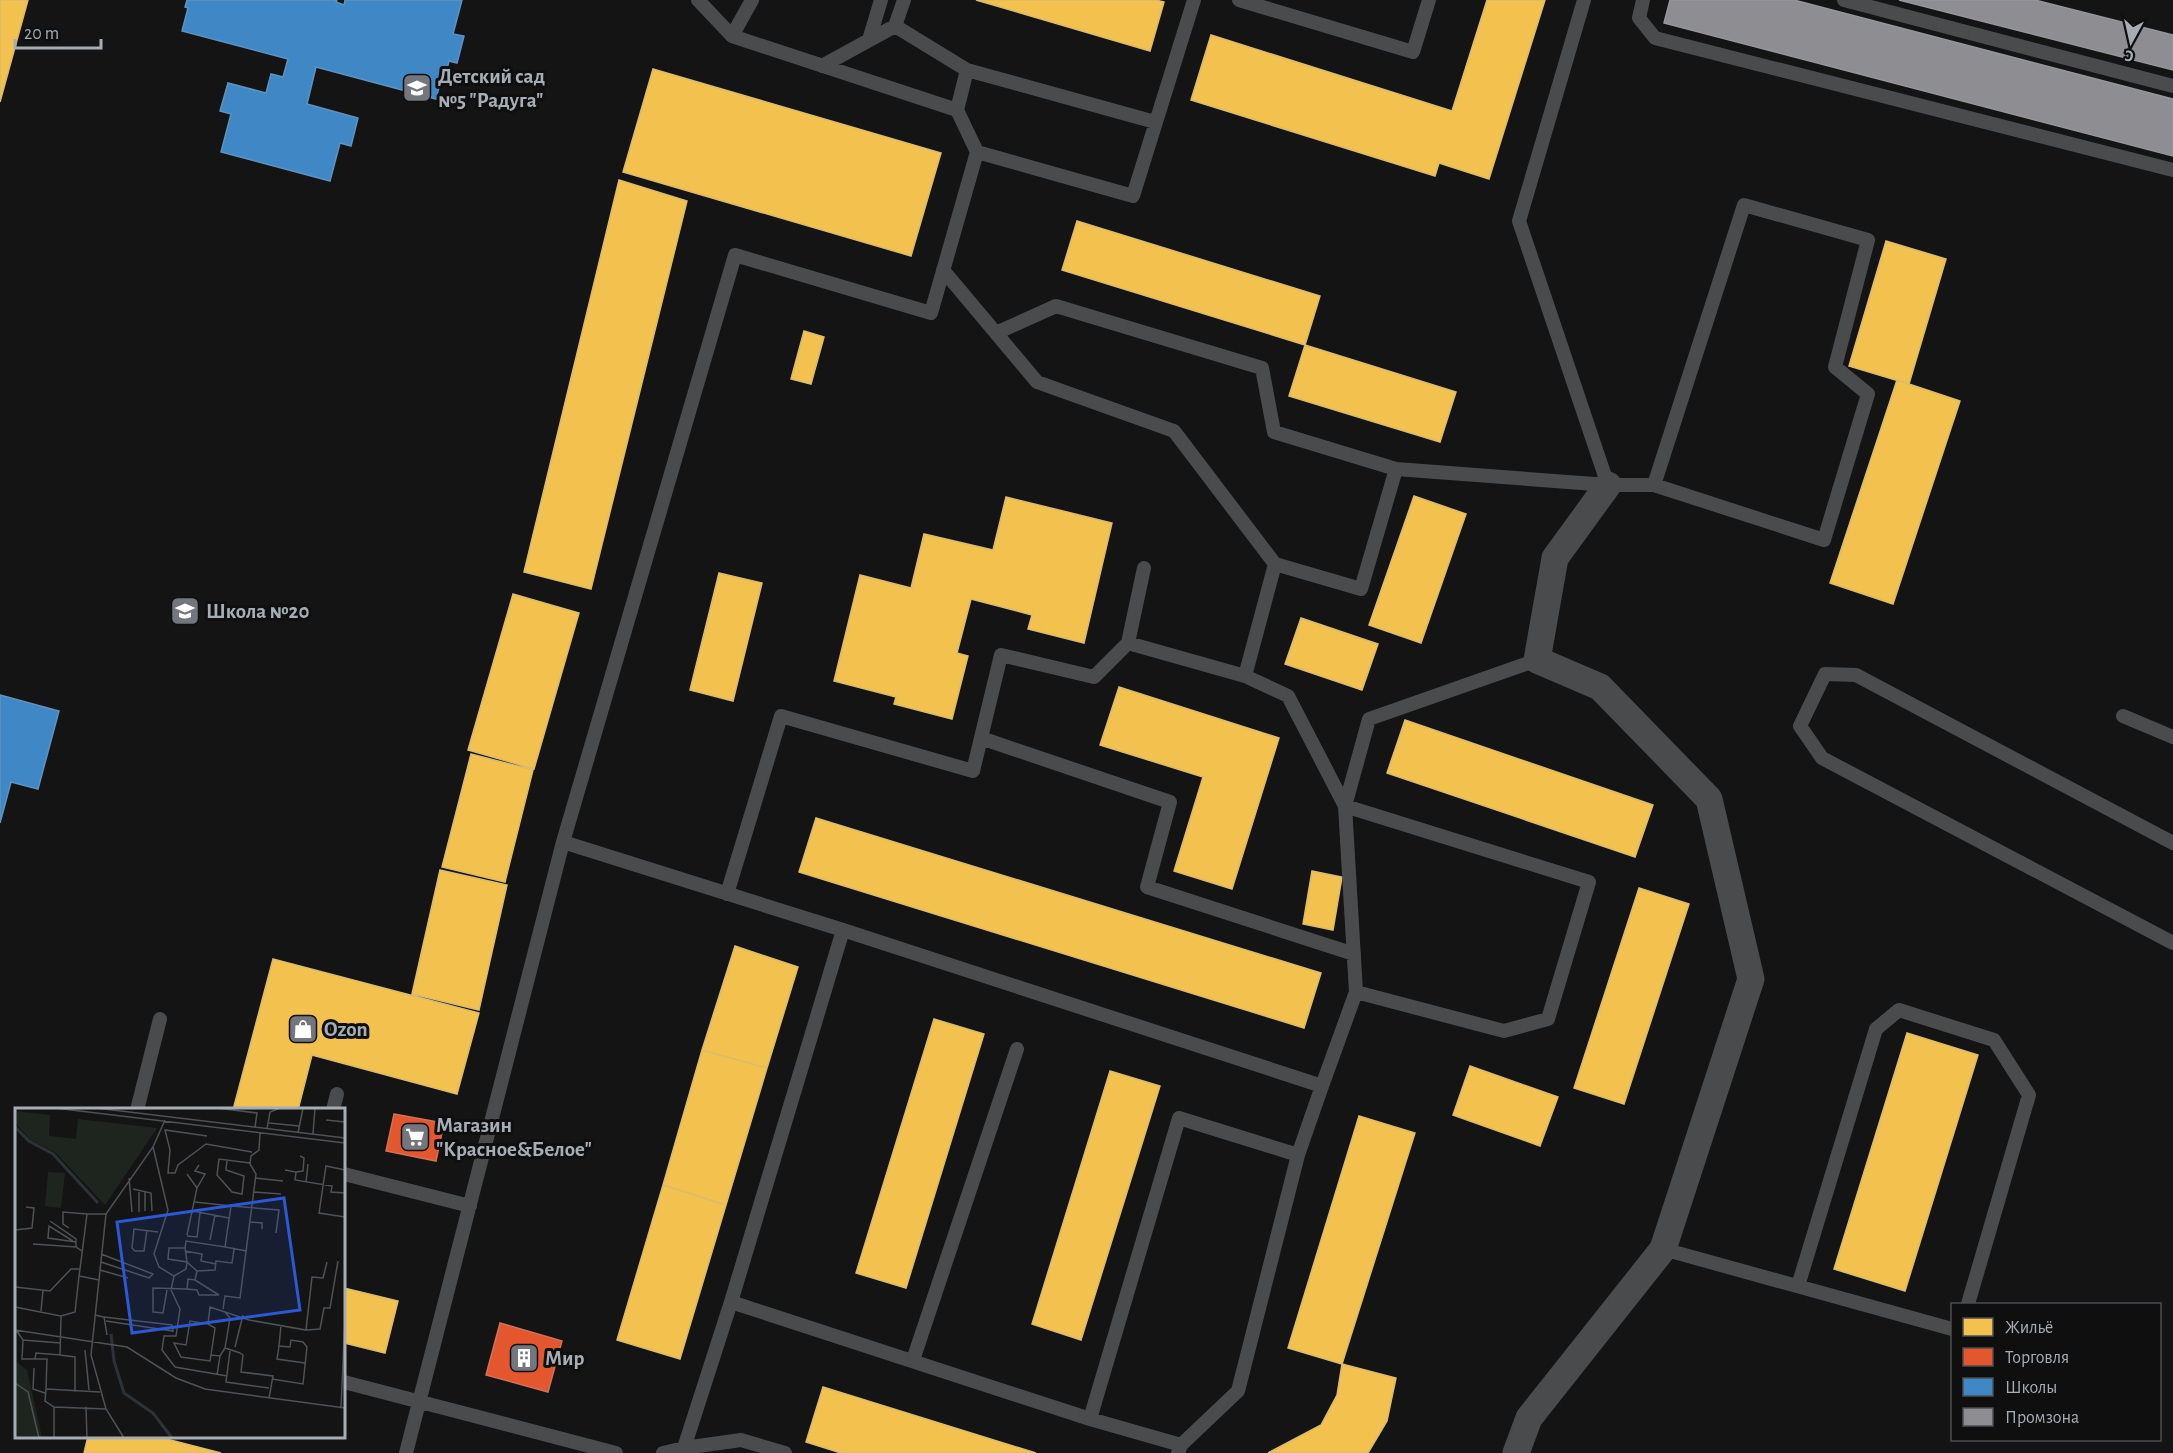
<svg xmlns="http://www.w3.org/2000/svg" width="2173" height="1453" font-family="'Alegreya Sans',sans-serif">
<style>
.homes{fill:#f2c14e;stroke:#dbbb6d;stroke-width:1.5}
.shops{fill:#e4572e;stroke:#d17156;stroke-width:1.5}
.schools{fill:#3f88c5;stroke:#5e93c0;stroke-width:1.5}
.industry{fill:#8d8d92;stroke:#94979c;stroke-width:1.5}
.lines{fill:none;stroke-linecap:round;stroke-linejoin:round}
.lane{stroke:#494b4d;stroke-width:14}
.street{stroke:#494b4d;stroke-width:27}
.labels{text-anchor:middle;stroke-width:6;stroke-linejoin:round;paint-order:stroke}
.poi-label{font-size:21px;font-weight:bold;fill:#a6adb5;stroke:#0f0f10;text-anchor:start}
.inset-river{fill:none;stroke:#2b3338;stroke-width:3}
.inset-road{fill:none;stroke:#4e5155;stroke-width:1.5}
.view{fill:#2b58d4;fill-opacity:0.15;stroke:#2b58d4;stroke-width:3}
.inset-edge{fill:none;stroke:#a6adb5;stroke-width:3}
</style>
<rect width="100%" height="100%" fill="#141415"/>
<!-- homes -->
<path class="homes" d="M 0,0 L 28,0 L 0,102 Z
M 976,0 L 1156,0 L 1164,2 L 1150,51 Z
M 1487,0 L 1545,0 L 1489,179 L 1439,163 L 1435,176 L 1191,100 L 1211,35 L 1452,111 Z
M 653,69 L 941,153 L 911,256 L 623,172 Z
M 619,180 L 687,201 L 591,589 L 524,572 Z
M 1077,221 L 1320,296 L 1305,345 L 1062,270 Z
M 1886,241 L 1946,259 L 1909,384 L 1849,366 Z
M 804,331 L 824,337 L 811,384 L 791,379 Z
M 1305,345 L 1456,392 L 1440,442 L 1289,396 Z
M 1897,380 L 1960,401 L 1893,604 L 1830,583 Z
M 1414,496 L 1466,514 L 1421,643 L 1369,625 Z
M 1006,497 L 1112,523 L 1084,643 L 1028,629 L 1032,615 L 971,599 L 957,653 L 968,656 L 952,719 L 894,704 L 896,697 L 834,681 L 860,575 L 911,588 L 924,534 L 993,550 Z
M 719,573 L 762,583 L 733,701 L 690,690 Z
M 513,594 L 579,613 L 534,769 L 468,750 Z
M 1301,618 L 1378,644 L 1362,690 L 1285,664 Z
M 1119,687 L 1279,738 L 1232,889 L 1174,871 L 1203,777 L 1100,745 Z
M 1405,720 L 1653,805 L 1635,857 L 1387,773 Z
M 471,754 L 533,770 L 505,882 L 442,867 Z
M 816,818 L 1321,973 L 1304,1028 L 799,872 Z
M 440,870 L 507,885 L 479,1010 L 412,994 Z
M 1312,871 L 1342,877 L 1333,930 L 1303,924 Z
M 1639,888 L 1689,904 L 1624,1104 L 1574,1088 Z
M 735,946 L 798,967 L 767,1068 L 702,1050 Z
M 273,959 L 479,1013 L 457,1094 L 312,1055 L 298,1110 L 233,1110 Z
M 934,1019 L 984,1034 L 906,1288 L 856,1273 Z
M 1907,1033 L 1978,1055 L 1905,1291 L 1834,1269 Z
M 702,1050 L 767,1068 L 726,1205 L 663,1185 Z
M 1470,1066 L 1558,1097 L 1540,1146 L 1453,1115 Z
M 1110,1071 L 1160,1086 L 1081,1340 L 1032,1324 Z
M 1359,1116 L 1415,1133 L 1342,1364 L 1288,1348 Z
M 663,1185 L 726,1205 L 680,1359 L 617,1340 Z
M 344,1288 L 398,1301 L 385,1353 L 344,1343 Z
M 1342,1364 L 1396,1378 L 1387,1421 L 1368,1453 L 1268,1453 L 1321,1425 L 1337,1395 Z
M 823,1387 L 1036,1453 L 841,1453 L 806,1442 Z
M 88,1436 L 155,1436 L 221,1453 L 84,1453 Z"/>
<!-- shops -->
<path class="shops" d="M 394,1114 L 444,1123 L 436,1161 L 386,1151 Z
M 500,1323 L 562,1341 L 548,1392 L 486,1375 Z"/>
<!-- schools -->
<path class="schools" d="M 187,0 L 337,0 L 336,2 L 344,5 L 345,0 L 462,0 L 453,34 L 464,36 L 457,63 L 449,61 L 445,77 L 442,75 L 436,99 L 316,67 L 307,104 L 358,118 L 351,146 L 340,143 L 330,181 L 221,152 L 231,114 L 220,111 L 228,83 L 266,93 L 271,74 L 283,77 L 288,59 L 182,31 L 188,8 L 185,7 Z
M 0,695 L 59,711 L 38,789 L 11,782 L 0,823 Z"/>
<!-- industry -->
<path class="industry" d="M 1670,0 L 1794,0 L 2173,99 L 2173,156 L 1664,23 Z
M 1899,0 L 2035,0 L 2173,35 L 2173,70 Z"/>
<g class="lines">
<!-- lane -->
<path class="lane" d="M 698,0 L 732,36 L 957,110 L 977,152 L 1133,196 L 1194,0
M 904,0 L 895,26 L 967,70 L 957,110
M 1239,0 L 1413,52 L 1429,0
M 1584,0 L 1519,221 L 1608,485
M 1643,0 L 1639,18 L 1655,38 L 2173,170
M 1844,0 L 2173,86
M 732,36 L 752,0
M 869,40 L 881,0
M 822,66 L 895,26
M 967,70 L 1155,122
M 943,270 L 1037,382 L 1174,431 L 1275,564
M 996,333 L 1056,306 L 1262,368 L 1274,432 L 1396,469 L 1361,589 L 1275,564 L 1245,676 L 1288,696 L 1345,806 L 1356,992
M 1396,469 L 1608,485 L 1654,485 L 1824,540 L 1868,394 L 1835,367 L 1868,240 L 1744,205 L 1654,485
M 1128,643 L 1144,568
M 2123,716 L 2173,737
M 981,738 L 1170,802 L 1147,887 L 1354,954
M 563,842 L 843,930
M 2173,843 L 1856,675 L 1825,674 L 1800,726 L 1822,758 L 2173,943
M 727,894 L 781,716 L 973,771 L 1001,655 L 1094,677 L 1128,643 L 1245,676
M 137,1110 L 160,1019
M 333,1110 L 337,1094
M 344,1174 L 470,1206
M 1663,1249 L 1952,1329
M 1798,1286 L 1876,1029 L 1899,1010 L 1994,1040 L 2029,1095 L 1968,1304
M 731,1302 L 1090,1419 L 1181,1445
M 913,1360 L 1017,1049
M 344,1382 L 616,1453
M 1090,1419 L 1179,1118 L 1298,1155 L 1322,1086
M 684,1448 L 741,1440 L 785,1453
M 406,1453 L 563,842 L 735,255 L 931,313 L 977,152
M 663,1453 L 684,1448 L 731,1302 L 843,930 L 1322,1086 L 1356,992 L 1504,1031 L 1548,1019 L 1589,882 L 1345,806 L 1369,719 L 1537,660
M 1178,1453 L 1181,1445 L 1238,1391 L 1298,1155"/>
<!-- street -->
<path class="street" d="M 1516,1453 L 1529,1418 L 1663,1249 L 1751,979 L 1709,799 L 1600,687 L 1537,660 L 1555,558 L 1608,485"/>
</g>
<!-- icons -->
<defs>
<g id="school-square" transform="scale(1.5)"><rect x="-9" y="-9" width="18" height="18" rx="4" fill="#73777d" stroke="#0f0f10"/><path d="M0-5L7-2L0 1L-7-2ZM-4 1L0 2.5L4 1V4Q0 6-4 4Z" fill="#fff"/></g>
<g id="shop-square" transform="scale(1.5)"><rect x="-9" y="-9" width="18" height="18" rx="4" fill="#73777d" stroke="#0f0f10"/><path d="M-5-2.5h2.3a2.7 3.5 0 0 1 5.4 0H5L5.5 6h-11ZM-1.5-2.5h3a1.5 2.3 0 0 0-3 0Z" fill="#fff"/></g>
<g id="supermarket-square" transform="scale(1.5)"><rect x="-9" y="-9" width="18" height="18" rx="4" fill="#73777d" stroke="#0f0f10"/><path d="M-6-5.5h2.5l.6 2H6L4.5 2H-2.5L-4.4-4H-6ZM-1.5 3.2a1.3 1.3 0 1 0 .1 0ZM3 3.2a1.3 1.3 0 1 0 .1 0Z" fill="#fff"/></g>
<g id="building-square" transform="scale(1.5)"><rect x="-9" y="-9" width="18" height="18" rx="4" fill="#73777d" stroke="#0f0f10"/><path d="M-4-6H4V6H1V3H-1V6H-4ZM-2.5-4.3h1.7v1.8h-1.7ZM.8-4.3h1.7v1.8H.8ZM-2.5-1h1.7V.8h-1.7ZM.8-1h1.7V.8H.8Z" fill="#fff"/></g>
</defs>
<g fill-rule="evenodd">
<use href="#school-square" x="417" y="88"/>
<use href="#school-square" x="185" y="611"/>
<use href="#shop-square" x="303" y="1029"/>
<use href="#supermarket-square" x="415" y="1137"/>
<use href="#building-square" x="524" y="1358"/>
</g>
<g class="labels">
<!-- poi labels -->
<g class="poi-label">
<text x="438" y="83">Детский сад<tspan x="438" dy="24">№5 "Радуга"</tspan></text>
<text x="206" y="618">Школа №20</text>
<text x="324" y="1036">Ozon</text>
<text x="436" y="1132">Магазин<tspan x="436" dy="24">"Красное&amp;Белое"</tspan></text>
<text x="545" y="1365">Мир</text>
</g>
</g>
<!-- overview -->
<g transform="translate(15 1108)">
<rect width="330" height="330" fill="#141415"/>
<path d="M 0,3 L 35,7 L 34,28 L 61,31 L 63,11 L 142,20 L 90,97 L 41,45 L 16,32 L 0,15 Z" fill="#1e251f"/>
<path d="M 33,64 L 50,65 L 46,100 L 30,98 Z" fill="#1e251f"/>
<path d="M 0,253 L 12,262 L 27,330 L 0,330 Z" fill="#1e251f"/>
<path class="inset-river" d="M 0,19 L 14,33 L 38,46 L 83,95M 96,226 L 99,253 L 109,285 L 138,305 L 157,330"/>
<path class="inset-road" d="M 40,0 L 330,35M 81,0 L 330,30M 202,0 L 242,5 L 240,19M 311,12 L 330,14M 254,15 L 284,18M 252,21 L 255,4 L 265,0M 283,25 L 288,0M 298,26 L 300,0M 192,28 L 150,22 L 155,42 L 153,65 L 160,65 L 163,57 L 191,36 L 237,44M 138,39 L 153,102 L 139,146 L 144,159 L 159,168 L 156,182 L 165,201 L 161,228 L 149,228 L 147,242 L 160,259 L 212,268M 212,52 L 211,62 L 229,68 L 227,86 L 217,84 L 202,67 L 204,51 L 235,55M 270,62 L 281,64 L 280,72 L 317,78 L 316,84 L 330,85M 330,62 L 311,58 L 304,105 L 330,109M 281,64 L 288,63 L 289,50 L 285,48M 172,66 L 182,80 L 172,127M 114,70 L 117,104M 240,70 L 268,73M 291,74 L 293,56M 182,80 L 190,66 L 180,63 L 184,57M 118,81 L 136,85 L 137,103M 124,84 L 124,104M 130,84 L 130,103M 239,84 L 266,86M 180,94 L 216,98M 178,103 L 214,110M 35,113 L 61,131 L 61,139 L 67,143M 235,114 L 247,115 L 247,121M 54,120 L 48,116 L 48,104 L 72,106M 0,122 L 17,120 L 19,100 L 11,99M 132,122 L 129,143 L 120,143 L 117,140 L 119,121 L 143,124M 172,128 L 182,129 L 185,105M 195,132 L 200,107M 58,133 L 34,118 L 33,130 L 61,134M 18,136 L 61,139M 210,139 L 232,143M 170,140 L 172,154 L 182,163 L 180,172 L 173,171 L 172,181 L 182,182 L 184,187 L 204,187M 170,143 L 187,146 L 186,153 L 201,156M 86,154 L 134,170 L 138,166 L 86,146M 65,161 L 64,168 L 84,172M 85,162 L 113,170M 182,163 L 200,162 L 201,153 L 217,155 L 219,141M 159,168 L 171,161 L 172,154 L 153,151 L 154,140 L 170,140 L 171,133 L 210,139 L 216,98 L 264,102 L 261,125M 180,172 L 204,187M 0,179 L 35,183 L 56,161 L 65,161 L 72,106 L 91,106M 152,182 L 148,205 L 138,204 L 138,180 L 172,181M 0,199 L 46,208 L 45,247 L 21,245 L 20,251 L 7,251 L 8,232 L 1,222M 208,201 L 210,188 L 225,190 L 241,66 L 235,56 L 236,48 L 244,42 L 245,25M 26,203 L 28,182M 210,204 L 215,210 L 210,240M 80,207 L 89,209 L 92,227M 46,208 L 60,204 L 64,168M 89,209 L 157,217 L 158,223 L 91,213M 193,216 L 200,220 L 196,247M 0,222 L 112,239 L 161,270 L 190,281 L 330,300M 291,222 L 305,221 L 309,200 L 315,200 L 323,153M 8,232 L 46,235M 264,238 L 262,251 L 290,255M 220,239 L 228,207M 70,242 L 74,282M 215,243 L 211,274 L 254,280M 45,247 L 60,249 L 60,284M 20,251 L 32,251 L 31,281M 19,260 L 18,281 L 30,285M 202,267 L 205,248M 257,271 L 288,276 L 292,239 L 288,234 L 276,232 L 275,239 L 264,238 L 266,217M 0,275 L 13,284 L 24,330M 85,284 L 31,281 L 30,293 L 39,299 L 91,301M 254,290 L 258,268 L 226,264 L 228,247 L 225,245 L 210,240 L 205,248 L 196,247 L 195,253 L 166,249 L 159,235 L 171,237 L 175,213 L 193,216 L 195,199 L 234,212 L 291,222 L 297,169 L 308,170 L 312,154M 71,299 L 72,330M 326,300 L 330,209M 39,330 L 39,299M 109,330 L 91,301 L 76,247 L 91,106 L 138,39 L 150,12"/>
<path class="view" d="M 269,90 L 285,202 L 117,225 L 102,114 Z"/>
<rect width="330" height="330" class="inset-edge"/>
</g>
<!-- legend -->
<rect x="1951" y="1303" width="210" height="138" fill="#0f0f10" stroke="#4b4e52" stroke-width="1.5"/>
<rect x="1963" y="1318" width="30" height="18" fill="#f2c14e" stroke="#4b4e52" stroke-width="1.5"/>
<text x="2005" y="1333" font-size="18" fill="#a6adb5">Жильё</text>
<rect x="1963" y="1348" width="30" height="18" fill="#e4572e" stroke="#4b4e52" stroke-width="1.5"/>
<text x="2005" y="1363" font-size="18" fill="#a6adb5">Торговля</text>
<rect x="1963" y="1378" width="30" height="18" fill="#3f88c5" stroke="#4b4e52" stroke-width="1.5"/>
<text x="2005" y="1393" font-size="18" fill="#a6adb5">Школы</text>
<rect x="1963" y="1408" width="30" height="18" fill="#8d8d92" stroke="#4b4e52" stroke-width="1.5"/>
<text x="2005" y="1423" font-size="18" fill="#a6adb5">Промзона</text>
<!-- north arrow -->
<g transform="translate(2131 42) rotate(188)" stroke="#0f0f10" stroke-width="4.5" paint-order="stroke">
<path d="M0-4.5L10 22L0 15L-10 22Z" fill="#a6adb5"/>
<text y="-9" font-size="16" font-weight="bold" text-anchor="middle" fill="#a6adb5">С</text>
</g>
<!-- scale -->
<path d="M15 39v9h86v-9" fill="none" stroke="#a6adb5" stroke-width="3"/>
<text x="24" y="39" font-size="18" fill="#a6adb5" stroke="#0f0f10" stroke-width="4.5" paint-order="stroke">20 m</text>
</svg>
